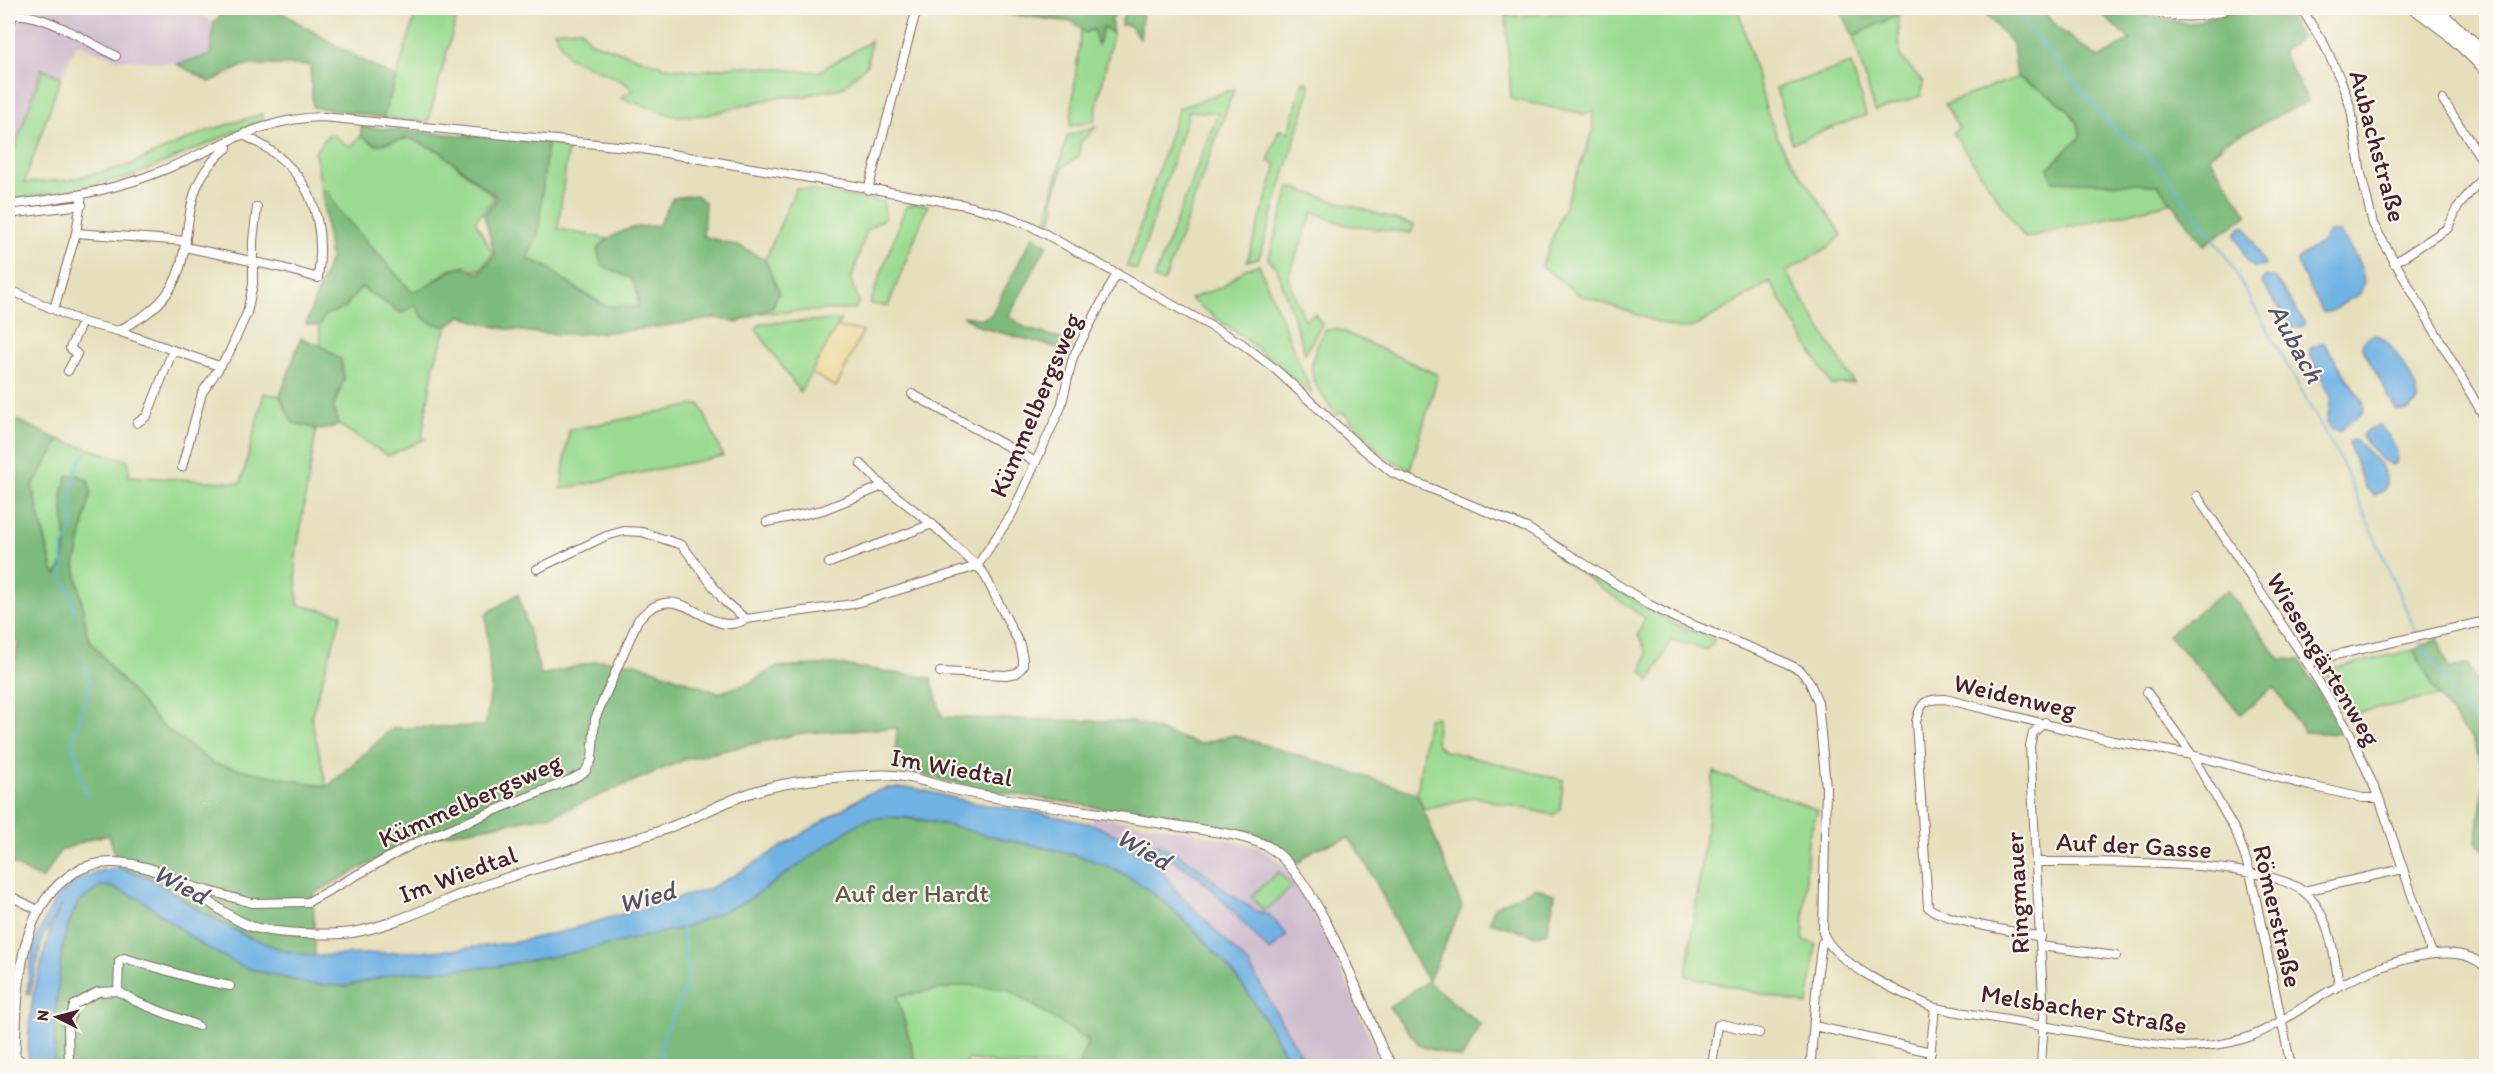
<svg xmlns="http://www.w3.org/2000/svg" width="2494" height="1074" font-family="Itim,sans-serif">
<style>
.industrial{fill:#cfbdce}
.green{fill:#9adb91;stroke:#727d5e;stroke-width:1.5}
.forest{fill:#7bbb7b;stroke:#626d53;stroke-width:1.5}
.sand{fill:#eeda9e;stroke:#9c7c64;stroke-width:1.5}
.water{fill:#6fb2e4;stroke:#5c6888;stroke-width:1.5}
.lines{fill:none;stroke-linecap:round;stroke-linejoin:round}
.stream{stroke:#6fb2e4;stroke-width:2}
.minor-casing{stroke:#80625d;stroke-width:10}
.major-casing{stroke:#80625d;stroke-width:11}
.highway-casing{stroke:#80625d;stroke-width:14}
.minor{stroke:#fff;stroke-width:8}
.major{stroke:#fff;stroke-width:9}
.highway{stroke:#fff;stroke-width:12}
.labels{text-anchor:middle;stroke-width:4.5;stroke-linejoin:round;paint-order:stroke}
.street-label{font-size:26px;fill:#4a1f2b;stroke:#fbf7ec}
.park-label{font-size:26px;fill:#62574a;stroke:#fbf7ec}
.water-label{font-size:27px;font-style:italic;fill:#57526c;stroke:#fbf7ec}
</style>
<rect width="100%" height="100%" fill="#fbf7ec"/>
<filter id="ink" filterUnits="userSpaceOnUse"><feTurbulence type="fractalNoise" baseFrequency=".0167" numOctaves="2"/><feDisplacementMap in="SourceGraphic" scale="12" xChannelSelector="R" yChannelSelector="G"/><feConvolveMatrix kernelMatrix="1 2 1 2 8 2 1 2 1" color-interpolation-filters="sRGB"/></filter>
<filter id="wash" filterUnits="userSpaceOnUse"><feTurbulence type="fractalNoise" baseFrequency=".008" numOctaves="4" result="noise"/><feDisplacementMap in="SourceGraphic" scale="24" xChannelSelector="R" yChannelSelector="G"/><feGaussianBlur stdDeviation="1.35" result="paint"/><feColorMatrix in="noise" values="0 0 0 0 0 0 0 0 0 0 0 0 0 0 0 0 0 1.4 0 .05"/><feComposite in="paint" operator="in"/></filter>
<g filter="url(#wash)">
<rect width="100%" height="100%" fill="#e5dfbb"/>
<!-- industrial -->
<path class="industrial" d="M 8,8 L 191,8 L 214,23 L 213,54 L 177,64 L 115,59 L 77,43 L 61,77 L 42,69 L 8,169 Z
M 1093,816 L 1188,831 L 1257,847 L 1274,858 L 1287,870 L 1306,899 L 1330,945 L 1374,1047 L 1386,1066 L 1307,1066 L 1249,965 L 1173,887 L 1154,860 L 1162,852 L 1190,870 L 1216,893 L 1252,935 L 1270,950 L 1269,915 L 1256,911 L 1231,895 L 1194,864 L 1159,844 L 1142,847 L 1092,824 Z"/>
<!-- green -->
<path class="green" d="M 418,8 L 459,8 L 428,122 L 383,118 Z
M 1615,8 L 1738,8 L 1767,112 L 1782,147 L 1842,235 L 1829,247 L 1786,272 L 1854,383 L 1831,385 L 1770,282 L 1694,327 L 1678,329 L 1578,294 L 1542,266 L 1593,131 L 1593,111 L 1585,114 L 1511,99 L 1506,16 L 1577,13 Z
M 1898,15 L 1900,56 L 1923,82 L 1921,96 L 1875,111 L 1853,36 Z
M 1103,26 L 1113,33 L 1094,121 L 1070,126 L 1081,29 L 1085,33 L 1093,28 L 1098,44 Z
M 581,29 L 589,41 L 665,67 L 698,71 L 738,66 L 818,72 L 871,41 L 867,65 L 842,88 L 818,92 L 803,97 L 777,97 L 707,115 L 674,116 L 621,98 L 633,90 L 622,81 L 568,57 L 554,31 Z
M 1851,64 L 1866,115 L 1792,143 L 1776,88 Z
M 42,69 L 61,77 L 24,183 L 69,180 L 126,166 L 207,131 L 262,114 L 264,119 L 133,176 L 66,191 L 8,200 L 8,169 Z
M 2017,77 C 2041,91 2079,106 2080,137 L 2048,168 L 2053,181 L 2158,185 L 2173,202 L 2025,238 L 1953,133 L 1959,128 L 1945,104 Z
M 1303,81 L 1308,82 L 1310,90 L 1259,258 L 1247,261 L 1277,165 L 1268,161 L 1279,130 L 1289,132 Z
M 1234,89 L 1164,282 L 1154,279 L 1218,113 L 1189,111 L 1137,270 L 1127,266 L 1179,108 Z
M 1097,126 L 1080,143 L 1079,156 L 1063,167 L 1053,199 L 1055,206 L 1049,228 L 1045,224 L 1067,136 Z
M 332,134 L 350,147 L 361,136 L 376,145 L 409,138 L 439,151 L 495,198 L 475,221 L 493,254 L 480,270 C 474,268 467,265 461,266 C 442,268 431,290 411,291 L 339,211 L 328,191 L 322,191 L 315,152 L 328,135 Z
M 547,142 L 568,147 L 558,229 L 607,239 L 597,249 L 601,265 L 632,279 L 638,295 L 638,307 L 606,306 L 526,258 L 538,236 Z
M 1290,187 L 1414,225 L 1411,233 L 1345,225 L 1313,212 L 1288,277 L 1304,319 L 1315,314 L 1322,324 L 1305,353 L 1277,268 L 1268,260 Z
M 796,188 L 884,202 L 885,218 L 867,230 L 851,280 L 859,302 L 855,309 L 758,313 L 773,306 L 779,292 L 765,260 Z
M 914,204 L 928,205 L 888,306 L 870,304 L 905,208 Z
M 1259,265 L 1312,394 L 1244,338 L 1190,299 L 1222,287 L 1245,269 Z
M 361,287 L 401,313 L 416,304 L 432,323 L 447,327 L 434,364 L 422,436 L 425,439 L 388,456 L 339,425 L 333,408 L 344,379 L 341,360 L 321,346 L 319,326 L 325,315 L 345,307 Z
M 841,320 L 800,392 L 756,329 L 761,323 Z
M 1337,329 L 1438,375 L 1410,470 L 1384,456 L 1343,412 L 1336,415 C 1309,376 1303,373 1325,330 Z
M 264,393 L 280,396 L 292,422 L 315,428 L 316,431 L 295,562 L 298,605 L 342,614 L 311,717 L 327,787 L 214,764 L 160,724 L 112,669 L 88,638 L 75,565 L 91,492 L 62,496 C 64,521 72,554 56,575 L 53,571 L 32,486 L 60,440 L 129,461 L 129,476 L 241,483 Z
M 700,404 L 723,456 L 561,489 L 569,430 Z
M 1558,554 L 1670,622 L 1715,640 L 1707,650 L 1672,640 L 1650,681 L 1642,671 L 1647,653 L 1638,635 L 1645,618 L 1554,555 Z
M 2414,650 L 2438,696 L 2352,714 L 2324,670 Z
M 1437,717 L 1436,743 L 1442,750 L 1563,780 L 1560,810 L 1553,815 L 1474,797 L 1424,809 L 1417,793 L 1428,718 Z
M 1714,772 L 1818,810 L 1808,838 L 1803,940 L 1816,944 L 1808,1005 L 1686,976 Z
M 1279,872 L 1292,887 L 1264,911 L 1251,896 Z
M 967,985 L 1008,989 L 1088,1040 L 1079,1066 L 1010,1066 L 968,1059 L 966,1066 L 917,1066 L 897,996 Z"/>
<!-- forest -->
<path class="forest" d="M 227,8 L 274,8 L 337,46 L 396,78 L 383,118 L 313,107 L 310,65 L 245,65 L 210,82 L 177,64 L 210,55 L 214,23 Z
M 953,8 L 1118,8 L 1111,21 L 1113,33 L 1103,27 L 1098,45 L 1093,29 L 1085,33 L 1073,22 Z
M 1125,8 L 1143,8 L 1140,38 L 1129,25 L 1121,25 Z
M 1840,8 L 1902,8 L 1898,15 L 1853,36 Z
M 1981,8 L 2039,8 L 2063,32 L 2099,58 L 2130,40 L 2095,8 L 2134,8 L 2143,15 L 2189,24 L 2240,8 L 2282,8 L 2301,37 L 2282,52 L 2308,101 L 2227,141 L 2209,157 L 2248,215 L 2204,245 L 2158,185 L 2053,181 L 2048,168 L 2080,137 C 2079,106 2041,91 2017,77 L 2013,45 Z
M 361,127 L 547,142 L 538,236 L 527,258 L 547,267 L 581,292 L 606,306 L 638,307 L 638,295 L 632,279 L 601,265 L 597,249 C 615,231 632,225 658,226 L 673,198 L 696,195 L 705,202 L 703,236 L 742,247 L 765,260 L 779,292 L 773,306 L 737,323 L 717,318 C 634,330 541,348 461,316 L 447,327 C 429,323 423,322 416,305 L 402,313 L 361,287 L 345,308 L 325,315 L 319,326 L 306,324 L 330,259 L 322,191 L 328,191 L 339,211 L 411,291 C 430,290 449,265 465,268 C 470,269 475,272 480,273 L 495,255 L 484,215 L 498,198 L 439,151 L 409,138 L 376,145 L 361,136 Z
M 1033,236 L 1047,245 L 1009,316 L 1027,329 L 1073,342 L 1070,351 L 980,327 L 963,316 L 982,319 L 991,315 Z
M 301,338 L 321,346 L 341,360 L 344,379 L 333,408 L 339,425 L 321,430 L 292,422 L 280,396 Z
M 8,416 L 60,440 L 32,486 L 53,571 L 56,575 C 72,555 63,523 62,499 C 62,492 65,483 67,476 L 79,475 L 88,480 L 91,492 L 75,565 L 88,638 L 112,669 L 160,724 L 214,764 L 327,787 L 393,728 L 485,726 L 491,690 L 486,614 L 518,594 L 541,675 L 602,660 L 636,663 L 718,693 L 750,683 L 776,667 L 834,664 L 931,678 L 942,717 L 1134,722 L 1199,744 L 1233,735 L 1417,793 L 1462,907 L 1428,982 L 1481,1025 L 1462,1058 L 1420,1046 L 1389,1007 L 1428,981 C 1397,936 1382,882 1349,838 L 1315,849 L 1296,865 C 1280,845 1270,838 1245,831 L 982,789 L 894,768 L 897,728 L 802,733 L 686,759 L 553,815 L 413,840 L 313,894 L 315,956 L 288,952 L 245,936 L 194,907 L 152,879 L 119,868 L 109,835 L 93,838 L 60,851 L 42,880 L 8,861 L 8,665 L 16,658 L 18,642 L 8,638 Z
M 2227,590 L 2280,659 L 2300,660 L 2343,734 L 2304,732 L 2274,687 L 2241,714 L 2168,635 Z
M 2438,638 L 2449,670 L 2468,664 L 2486,702 L 2486,852 L 2476,843 L 2485,777 L 2473,738 L 2462,729 L 2438,696 L 2414,650 Z
M 891,817 C 932,820 972,831 1012,841 C 1043,849 1075,853 1105,865 C 1168,891 1235,968 1269,1026 C 1277,1039 1283,1053 1290,1066 L 1079,1066 L 1088,1040 L 1008,989 L 967,985 L 897,996 L 917,1066 L 54,1066 L 55,1016 L 62,949 L 68,926 L 78,903 L 101,886 L 112,887 L 140,899 L 202,945 L 308,984 L 346,986 L 397,973 L 491,967 L 571,953 L 747,901 L 860,822 L 874,818 Z
M 1536,887 L 1555,895 L 1547,932 L 1535,936 L 1490,922 L 1494,907 Z"/>
<!-- sand -->
<path class="sand" d="M 837,327 L 863,331 L 836,387 L 811,373 Z"/>
<!-- water -->
<path class="water" d="M 2240,227 L 2246,227 L 2265,266 L 2255,268 L 2247,260 L 2235,234 Z
M 2329,232 L 2340,232 C 2348,247 2373,274 2360,293 C 2357,298 2352,297 2348,300 C 2339,306 2334,313 2323,312 L 2297,263 L 2297,259 L 2323,241 Z
M 2265,276 L 2276,279 L 2305,323 L 2303,326 L 2294,328 L 2291,325 L 2261,282 Z
M 2374,334 C 2391,340 2419,384 2418,401 L 2409,410 L 2396,410 L 2362,347 L 2363,342 Z
M 2324,343 L 2364,404 L 2363,412 L 2339,431 L 2330,429 L 2327,423 L 2331,397 L 2310,354 L 2310,348 Z
M 2378,425 C 2389,433 2400,450 2396,463 L 2392,465 L 2381,460 L 2362,437 L 2364,433 Z
M 2352,440 L 2357,442 C 2371,455 2391,469 2385,490 L 2374,495 L 2366,488 L 2350,448 L 2349,442 Z
M 888,788 L 913,788 L 975,803 L 1035,812 L 1092,824 L 1142,847 L 1159,844 L 1194,864 L 1231,895 L 1256,911 L 1269,915 L 1287,935 L 1270,951 C 1250,932 1234,911 1215,892 C 1199,876 1181,864 1163,853 L 1154,860 L 1173,887 L 1249,965 L 1307,1066 L 1290,1066 C 1283,1053 1277,1039 1269,1026 C 1235,968 1168,891 1105,865 C 1068,850 1025,845 986,835 C 946,825 901,809 860,822 L 747,901 L 686,927 L 571,953 L 491,967 L 397,973 L 346,986 L 308,984 L 243,967 L 202,945 L 140,899 L 112,887 L 101,886 L 78,903 L 68,926 L 62,949 L 55,1016 L 54,1066 L 28,1066 L 29,1027 L 33,996 L 50,930 L 62,905 L 43,936 L 30,994 L 27,993 L 30,964 L 36,938 L 55,900 L 76,880 L 99,871 L 119,868 L 152,879 L 194,907 L 245,936 L 288,952 L 316,956 L 450,950 L 516,942 L 560,932 L 706,890 L 737,874 L 867,794 Z"/>
<g class="lines">
<!-- stream -->
<path class="stream" d="M 2012,8 L 2114,129 L 2143,150 L 2166,174 L 2225,254 L 2342,463 L 2417,634
M 74,612 L 70,593 L 62,577 L 63,546 L 72,529 L 72,487 L 79,462 L 87,453
M 2419,639 L 2422,646 L 2486,738
M 78,655 L 84,660
M 84,666 L 91,685 L 72,742 L 87,797
M 660,1066 L 662,1040 L 688,981 L 682,928"/>
</g>
</g>
<g filter="url(#ink)">
<g class="lines">
<!-- minor casing -->
<g class="minor-casing">
<path id="minor" d="M 2301,8 L 2325,46 L 2342,83 L 2351,109 L 2361,174 L 2373,224 L 2486,420
M 8,29 L 13,15 C 41,11 90,43 116,56
M 868,190 L 917,8
M 8,205 C 56,199 104,193 151,175 C 212,153 255,118 323,117 L 637,148 L 965,205 L 1003,215 L 1031,226 L 1241,343 L 1274,368 L 1359,446 L 1393,473 L 1527,528 L 1650,605 L 1675,618 L 1774,657 L 1800,670 L 1809,681 L 1818,702 L 1826,787 L 1823,933 C 1835,965 1905,995 1935,1008 C 1985,1016 2034,1025 2084,1033 C 2140,1042 2190,1056 2246,1038 C 2280,1026 2306,1003 2337,987 C 2371,968 2455,934 2486,968
M 8,214 L 82,205
M 76,233 L 186,241
M 185,247 L 283,268 L 318,278 C 327,214 308,166 247,137 L 245,133
M 2394,263 L 2448,228 L 2457,208 L 2484,175 L 2486,166 L 2443,100
M 8,289 L 82,322 L 118,331 L 219,366
M 54,309 L 76,233 L 82,195
M 118,331 C 133,322 148,315 160,302 C 204,256 168,193 227,148 L 226,142
M 68,371 L 77,354 L 70,348 L 82,322
M 912,394 L 1036,462
M 137,423 L 147,416 L 173,350
M 861,464 L 883,486 L 932,524 L 983,572 L 1020,645 L 1023,659 L 1023,666 L 1017,673 L 1006,675 L 940,672
M 182,467 L 202,393 L 229,353 L 247,313 L 253,284 L 253,241 L 257,207
M 2197,496 L 2308,664 L 2351,735 L 2379,798 L 2432,954
M 767,522 L 823,510 L 883,486
M 829,563 L 932,524
M 537,569 L 606,536 L 624,531 L 642,532 L 682,545 L 725,602 L 746,619
M 2308,664 L 2322,658 L 2486,621
M 2147,692 L 2192,755 L 2237,834 L 2250,872 L 2291,1066
M 2037,862 C 2093,862 2264,859 2304,892 C 2330,913 2334,955 2339,985
M 188,885 L 252,903 L 308,902 L 413,844 L 572,779 L 585,772 L 592,759 L 595,719 L 638,620 C 681,571 707,643 746,619 L 853,604 L 977,566 L 1012,514 L 1061,407 L 1073,357 L 1117,273
M 2304,891 L 2403,869
M 8,895 L 40,911
M 2041,937 C 2017,932 1944,921 1928,907 L 1916,722 C 1921,702 1924,699 1945,699 L 2113,741 L 2192,755 L 2306,785 L 2363,798 L 2379,798
M 2041,946 L 2116,956
M 118,991 L 119,961 L 124,958 L 195,979 L 230,986
M 1814,1026 L 1931,1052
M 14,1055 L 23,1063 L 23,1066
M 69,1066 L 68,1027 L 74,1005 L 98,992 L 118,991 L 137,1002 L 198,1026
M 1712,1066 L 1718,1025 L 1722,1024 L 1759,1033
M 1813,1066 L 1811,1060 L 1817,978 L 1822,943 L 1826,940
M 1929,1066 L 1935,1008
M 2041,1066 L 2044,1017 L 2030,746 L 2033,733 L 2045,722"/>
</g>
<!-- major casing -->
<g class="major-casing">
<path id="major" d="M 14,1066 C 19,1002 11,911 75,872 C 109,852 157,867 188,887 C 208,900 230,919 253,927 C 277,934 330,936 355,932 C 394,925 438,903 475,889 C 533,867 594,852 654,833 C 689,822 721,802 756,791 C 796,779 841,776 882,775 C 909,774 931,784 957,790 C 996,799 1035,803 1075,810 C 1111,815 1147,821 1184,827 C 1211,831 1242,834 1267,846 C 1314,871 1361,1001 1383,1051 L 1393,1066"/>
</g>
<!-- highway casing -->
<g class="highway-casing">
<path id="highway" d="M 2150,8 C 2176,17 2199,17 2224,8
M 2415,8 L 2447,32 L 2486,69
M 2434,8 L 2486,54"/>
</g>
<!-- minor -->
<use href="#minor" class="minor"/>
<!-- major -->
<use href="#major" class="major"/>
<!-- highway -->
<use href="#highway" class="highway"/>
</g>
</g>
<g class="labels">
<!-- street labels -->
<g class="street-label">
<text transform="translate(2378 146) rotate(75)" y="9">Aubachstraße</text>
<text transform="translate(1035 405) rotate(-67)" y="9">Kümmelbergsweg</text>
<text transform="translate(2324 659) rotate(59)" y="9">Wiesengärtenweg</text>
<text transform="translate(2015 696) rotate(13)" y="9">Weidenweg</text>
<text transform="translate(952 767) rotate(10)" y="9">Im Wiedtal</text>
<text transform="translate(470 800) rotate(-24)" y="9">Kümmelbergsweg</text>
<text transform="translate(2134 845) rotate(3)" y="9">Auf der Gasse</text>
<text transform="translate(458 874) rotate(-20)" y="9">Im Wiedtal</text>
<text transform="translate(2017 893) rotate(-93)" y="9">Ringmauer</text>
<text transform="translate(2278 916) rotate(77)" y="9">Römerstraße</text>
<text transform="translate(2084 1009) rotate(9)" y="9">Melsbacher Straße</text>
</g>
<!-- park labels -->
<g class="park-label">
<text x="912" y="902">Auf der Hardt</text>
</g>
<!-- water labels -->
<g class="water-label">
<text transform="translate(2296 343) rotate(61)" y="9">Aubach</text>
<text transform="translate(1144 849) rotate(30)" y="9">Wied</text>
<text transform="translate(181 884) rotate(28)" y="9">Wied</text>
<text transform="translate(647 897) rotate(-15)" y="9">Wied</text>
</g>
</g>
<!-- margin -->
<rect width="2494" height="1074" fill="none" stroke="#fbf7ec" stroke-width="30"/>
<!-- north arrow -->
<g transform="translate(57 1017) rotate(276)" stroke="#fbf7ec" stroke-width="4.5" paint-order="stroke">
<path d="M0-4.5L10 22L0 15L-10 22Z" fill="#4a1f2b"/>
<text y="-9" font-size="16" font-weight="bold" text-anchor="middle" fill="#4a1f2b">N</text>
</g>
</svg>
